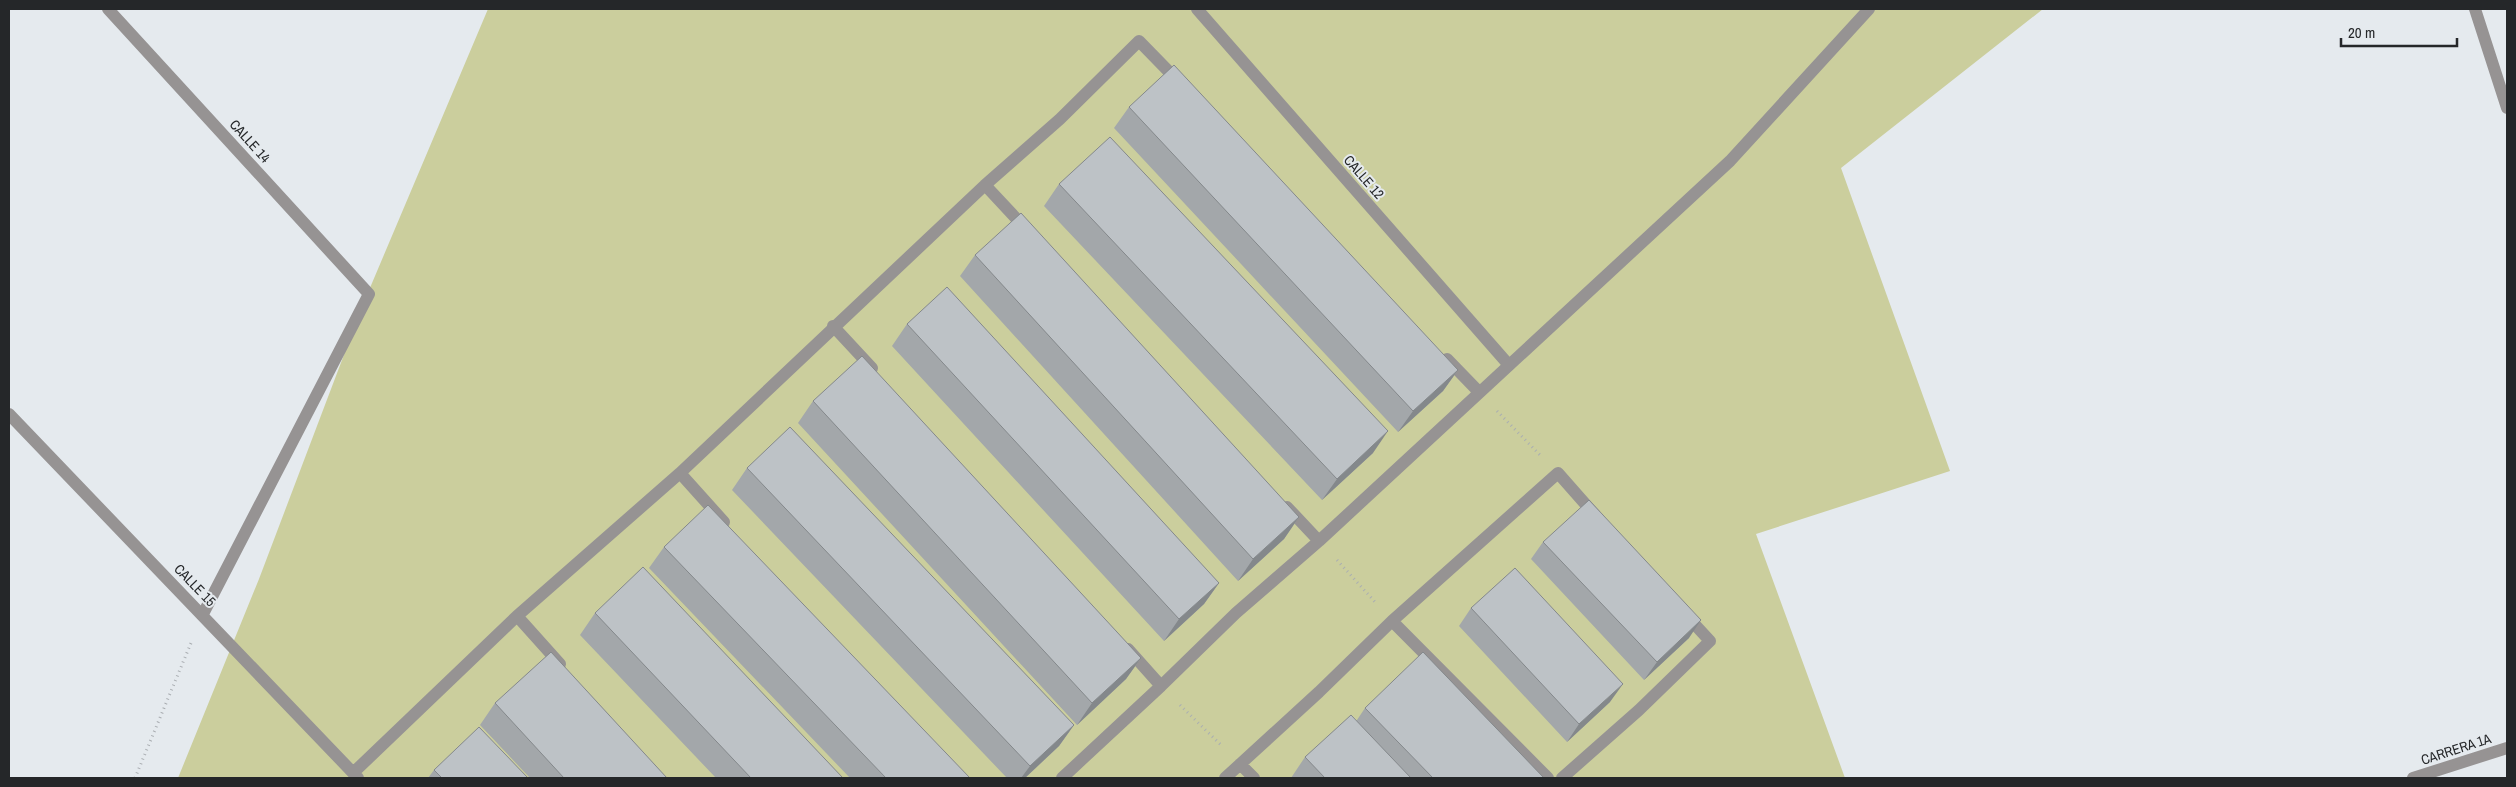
<svg xmlns="http://www.w3.org/2000/svg" width="2516" height="787" font-family="'Archivo Narrow',sans-serif">
<style>
.green{fill:#cbce9d}
.lines{fill:none;stroke-linecap:round;stroke-linejoin:round}
.path{stroke:#aaaeb2;stroke-width:3;stroke-dasharray:1 4;stroke-linecap:butt}
.minor{stroke:#969393;stroke-width:12}
.wall{fill:#a3a7aa}
.shaded-wall{fill:#84888b}
.building{fill:#bdc2c6;stroke:#84888b}
.labels{text-anchor:middle;stroke-width:4;stroke-linejoin:round;paint-order:stroke}
.street-label{font-size:14px;fill:#252729;stroke:#e5eaee}
</style>
<rect width="100%" height="100%" fill="#e5eaee"/>
<!-- green -->
<path class="green" d="M 488,9 L 2043,9 L 1841,168 L 1950,471 L 1756,534 L 1845,778 L 178,778 L 259,579 L 364,302 Z"/>
<g class="lines">
<!-- path -->
<path class="path" d="M 1497,411 L 1540,455
M 1337,560 L 1375,602
M 1180,705 L 1222,746
M 135,778 L 191,643"/>
<!-- minor -->
<path class="minor" d="M 108,9 L 369,294 L 203,614
M 1197,9 L 1508,364
M 2475,9 L 2507,108
M 985,185 L 1026,229
M 833,326 L 872,368
M 1447,359 L 1478,391
M 9,414 L 358,778
M 680,473 L 724,522
M 1287,507 L 1319,541
M 517,616 L 560,664
M 1392,621 L 1548,778
M 1128,649 L 1161,686
M 1240,764 L 1254,778
M 353,773 L 517,616 L 680,473 L 985,185 L 1060,119 L 1139,41 L 1179,82
M 1062,778 L 1161,686 L 1236,613 L 1319,541 L 1730,161 L 1869,9
M 1225,778 L 1319,692 L 1392,621 L 1558,473 L 1595,515
M 1562,778 L 1639,710 L 1710,641 L 1686,615
M 2413,778 L 2507,748"/>
</g>
<!-- wall -->
<path class="wall" d="M 1129,107 L 1458,370 L 1443,391 L 1398,432 L 1114,128 Z
M 1059,184 L 1373,453 L 1322,500 L 1044,206 Z
M 975,255 L 1299,517 L 1284,539 L 1238,581 L 960,276 Z
M 907,324 L 1219,583 L 1204,604 L 1164,641 L 892,346 Z
M 813,401 L 1141,658 L 1126,679 L 1077,725 L 798,423 Z
M 747,468 L 1074,725 L 1059,746 L 1025,778 L 1007,778 L 732,490 Z
M 1543,542 L 1689,638 L 1644,680 L 1531,559 Z
M 664,547 L 970,778 L 850,778 L 649,568 Z
M 1471,608 L 1610,702 L 1567,742 L 1459,626 Z
M 595,613 L 843,778 L 716,778 L 580,635 Z
M 495,703 L 667,778 L 530,778 L 480,725 Z
M 1365,708 L 1544,778 L 1291,778 L 1305,757 L 1357,720 Z
M 434,770 L 528,778 L 428,778 Z"/>
<!-- shaded-wall -->
<path class="shaded-wall" d="M 1458,370 L 1443,391 L 1398,432 L 1413,411 Z
M 1388,431 L 1373,453 L 1322,500 L 1337,479 Z
M 1299,517 L 1284,539 L 1238,581 L 1253,559 Z
M 1219,583 L 1204,604 L 1164,641 L 1179,619 Z
M 1701,620 L 1689,638 L 1644,680 L 1657,662 Z
M 1141,658 L 1126,679 L 1077,725 L 1092,703 Z
M 1623,684 L 1610,702 L 1567,742 L 1579,724 Z
M 1074,725 L 1059,746 L 1025,778 L 1021,778 L 1030,766 Z"/>
<!-- building -->
<path class="building" d="M 1174,65 L 1458,370 L 1413,411 L 1129,107 Z
M 1110,137 L 1388,431 L 1337,479 L 1059,184 Z
M 1021,213 L 1299,517 L 1253,559 L 975,255 Z
M 947,287 L 1219,583 L 1179,619 L 907,324 Z
M 862,356 L 1141,658 L 1092,703 L 813,401 Z
M 790,427 L 1074,725 L 1030,766 L 747,468 Z
M 1589,500 L 1701,620 L 1657,662 L 1543,542 Z
M 708,505 L 970,778 L 886,778 L 664,547 Z
M 643,567 L 843,778 L 751,778 L 595,613 Z
M 1515,568 L 1623,684 L 1579,724 L 1471,608 Z
M 551,652 L 667,778 L 564,778 L 495,703 Z
M 1423,652 L 1544,778 L 1433,778 L 1365,708 Z
M 1351,715 L 1411,778 L 1325,778 L 1305,757 Z
M 479,727 L 528,778 L 442,778 L 434,770 Z"/>
<g class="labels">
<!-- street labels -->
<g class="street-label">
<text transform="translate(250 141) rotate(48)" y="5">CALLE 14</text>
<text transform="translate(1364 177) rotate(49)" y="5">CALLE 12</text>
<text transform="translate(195 585) rotate(46)" y="5">CALLE 15</text>
<text transform="translate(2456 749) rotate(-18)" y="5">CARRERA 1A</text>
</g>
</g>
<!-- border -->
<rect width="2516" height="787" fill="none" stroke="#252729" stroke-width="20"/>
<!-- scale -->
<path d="M2341 38v8h116v-8" fill="none" stroke="#252729" stroke-width="2.5"/>
<text x="2348" y="38" font-size="15" fill="#252729" stroke="#e5eaee" stroke-width="4" paint-order="stroke">20 m</text>
</svg>
